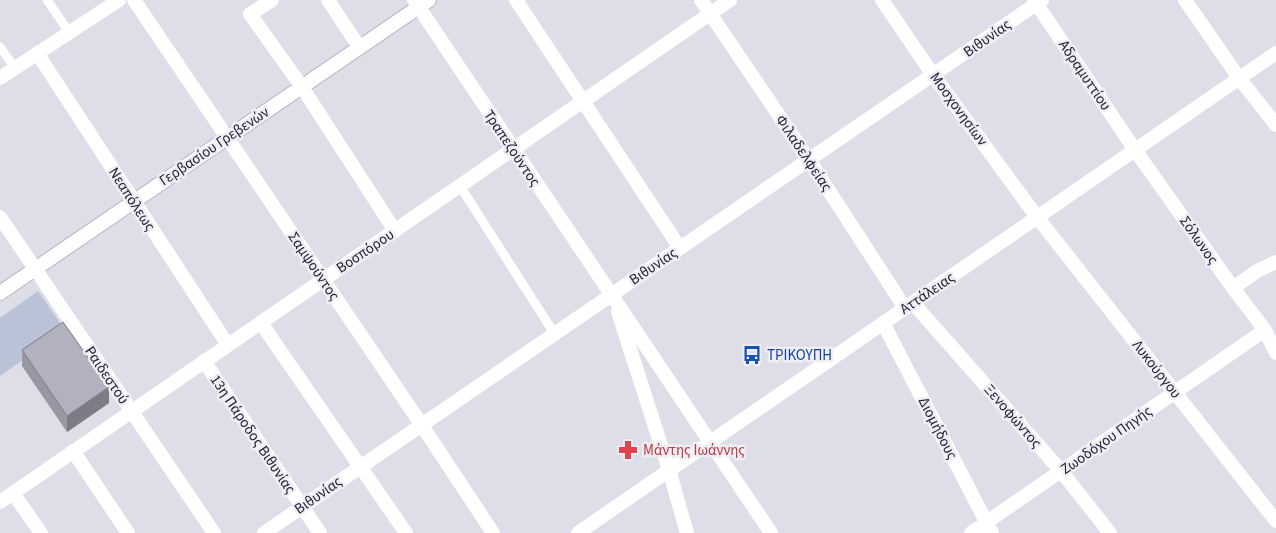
<svg xmlns="http://www.w3.org/2000/svg" width="1276" height="533" font-family="'Source Sans 3',sans-serif">
<style>
.green{fill:#b9c2d7}
.lines{fill:none;stroke-linecap:round;stroke-linejoin:round}
.secondary-casing{stroke:#b5b3c6;stroke-width:16}
.service{stroke:#fff;stroke-width:9}
.pedestrian{stroke:#fff;stroke-width:14}
.minor{stroke:#fff;stroke-width:14}
.tertiary{stroke:#fff;stroke-width:14}
.secondary{stroke:#fff;stroke-width:14}
.wall{fill:#9898a4}
.shaded-wall{fill:#7c7c86}
.building{fill:#b1b1bf;stroke:#7c7c86}
.labels{text-anchor:middle;stroke-width:5;stroke-linejoin:round;paint-order:stroke}
.street-label{font-size:15px;fill:#252236;stroke:#eeeef5}
.transit-label{font-size:15px;fill:#164399;stroke:#eeeef5;text-anchor:start}
.health-label{font-size:15px;fill:#be3a42;stroke:#eeeef5;text-anchor:start}
</style>
<rect width="100%" height="100%" fill="#dedee8"/>
<!-- green -->
<path class="green" d="M 38,291 L 65,330 L 0,376 L 0,318 Z"/>
<g class="lines">
<!-- secondary casing -->
<g class="secondary-casing">
<path id="secondary" d="M 0,293 L 429,0"/>
</g>
<!-- service -->
<path class="service" d="M 47,0 L 69,32
M 0,47 L 15,68
M 460,186 L 554,333"/>
<!-- pedestrian -->
<path class="pedestrian" d="M 272,0 L 250,14 L 302,87 L 395,231
M 328,0 L 359,47
M 516,0 L 680,248
M 261,323 L 406,533
M 204,361 L 320,533
M 73,451 L 128,533
M 13,493 L 41,533"/>
<!-- minor -->
<path class="minor" d="M 134,0 L 421,424 L 493,533
M 414,0 L 771,533
M 701,0 L 809,160 L 905,308
M 882,0 L 933,75 L 1037,217 L 1276,521
M 1034,0 L 1135,150 L 1233,288 L 1265,330 L 1276,353
M 1185,0 L 1239,78 L 1276,125
M 37,53 L 228,345
M 0,78 L 119,0
M 0,217 L 214,533
M 1233,288 L 1257,271 L 1276,262
M 913,303 L 1061,471 L 1110,533
M 618,312 L 669,470 L 687,533
M 883,323 L 992,533
M 0,502 L 730,0
M 264,533 L 1042,0
M 971,533 L 1265,330"/>
<!-- tertiary -->
<path class="tertiary" d="M 578,533 L 1276,53"/>
<!-- secondary -->
<use href="#secondary" class="secondary"/>
</g>
<!-- wall -->
<path class="wall" d="M 22,350 L 109,403 L 67,432 L 22,366 Z"/>
<!-- shaded-wall -->
<path class="shaded-wall" d="M 109,387 L 109,403 L 67,432 L 67,416 Z"/>
<!-- building -->
<path class="building" d="M 63,322 L 109,387 L 67,416 L 22,350 Z"/>
<!-- icons -->
<defs>
<g id="bus-bare" transform="scale(1.5)"><path d="M-5-6H5V4H4V6H2V4H-2V6H-4V4H-5ZM-3.5-4V0h7V-4ZM-3.5 1.2v1.5H-2V1.2ZM2 1.2v1.5H3.5V1.2Z" fill="#1a4fb4" stroke="#eeeef5" stroke-width="2.5" paint-order="stroke"/></g>
<g id="pharmacy-bare" transform="scale(1.5)"><path d="M-2-6h4v4h4v4h-4v4h-4v-4h-4v-4h4Z" fill="#e0444e" stroke="#eeeef5" stroke-width="2.5" paint-order="stroke"/></g>
</defs>
<g fill-rule="evenodd">
<use href="#bus-bare" x="752" y="355"/>
<use href="#pharmacy-bare" x="628" y="450"/>
</g>
<g class="labels">
<!-- street labels -->
<g class="street-label">
<text transform="translate(987 38) rotate(-35)" y="5">Βιθυνίας</text>
<text transform="translate(1085 75) rotate(56)" y="5">Αδραμυττίου</text>
<text transform="translate(959 109) rotate(54)" y="5">Μοσχονησίων</text>
<text transform="translate(214 146) rotate(-34)" y="5">Γερβασίου Γρεβενών</text>
<text transform="translate(512 148) rotate(56)" y="5">Τραπεζούντος</text>
<text transform="translate(804 153) rotate(56)" y="5">Φιλαδελφείας</text>
<text transform="translate(132 199) rotate(57)" y="5">Νεαπόλεως</text>
<text transform="translate(1199 240) rotate(55)" y="5">Σόλωνος</text>
<text transform="translate(365 251) rotate(-34)" y="5">Βοσπόρου</text>
<text transform="translate(314 266) rotate(56)" y="5">Σαμψούντος</text>
<text transform="translate(653 266) rotate(-34)" y="5">Βιθυνίας</text>
<text transform="translate(927 293) rotate(-34)" y="5">Αττάλειας</text>
<text transform="translate(1157 369) rotate(52)" y="5">Λυκούργου</text>
<text transform="translate(107 375) rotate(56)" y="5">Ραιδεστού</text>
<text transform="translate(1013 416) rotate(49)" y="5">Ξενοφώντος</text>
<text transform="translate(938 428) rotate(63)" y="5">Διομήδους</text>
<text transform="translate(253 434) rotate(56)" y="5">13η Πάροδος Βιθυνίας</text>
<text transform="translate(1106 440) rotate(-35)" y="5">Ζωοδόχου Πηγής</text>
<text transform="translate(318 495) rotate(-35)" y="5">Βιθυνίας</text>
</g>
<!-- transit labels -->
<g class="transit-label">
<text x="767" y="360">ΤΡΙΚΟΥΠΗ</text>
</g>
<!-- health labels -->
<g class="health-label">
<text x="643" y="455">Μάντης Ιωάννης</text>
</g>
</g>
</svg>
